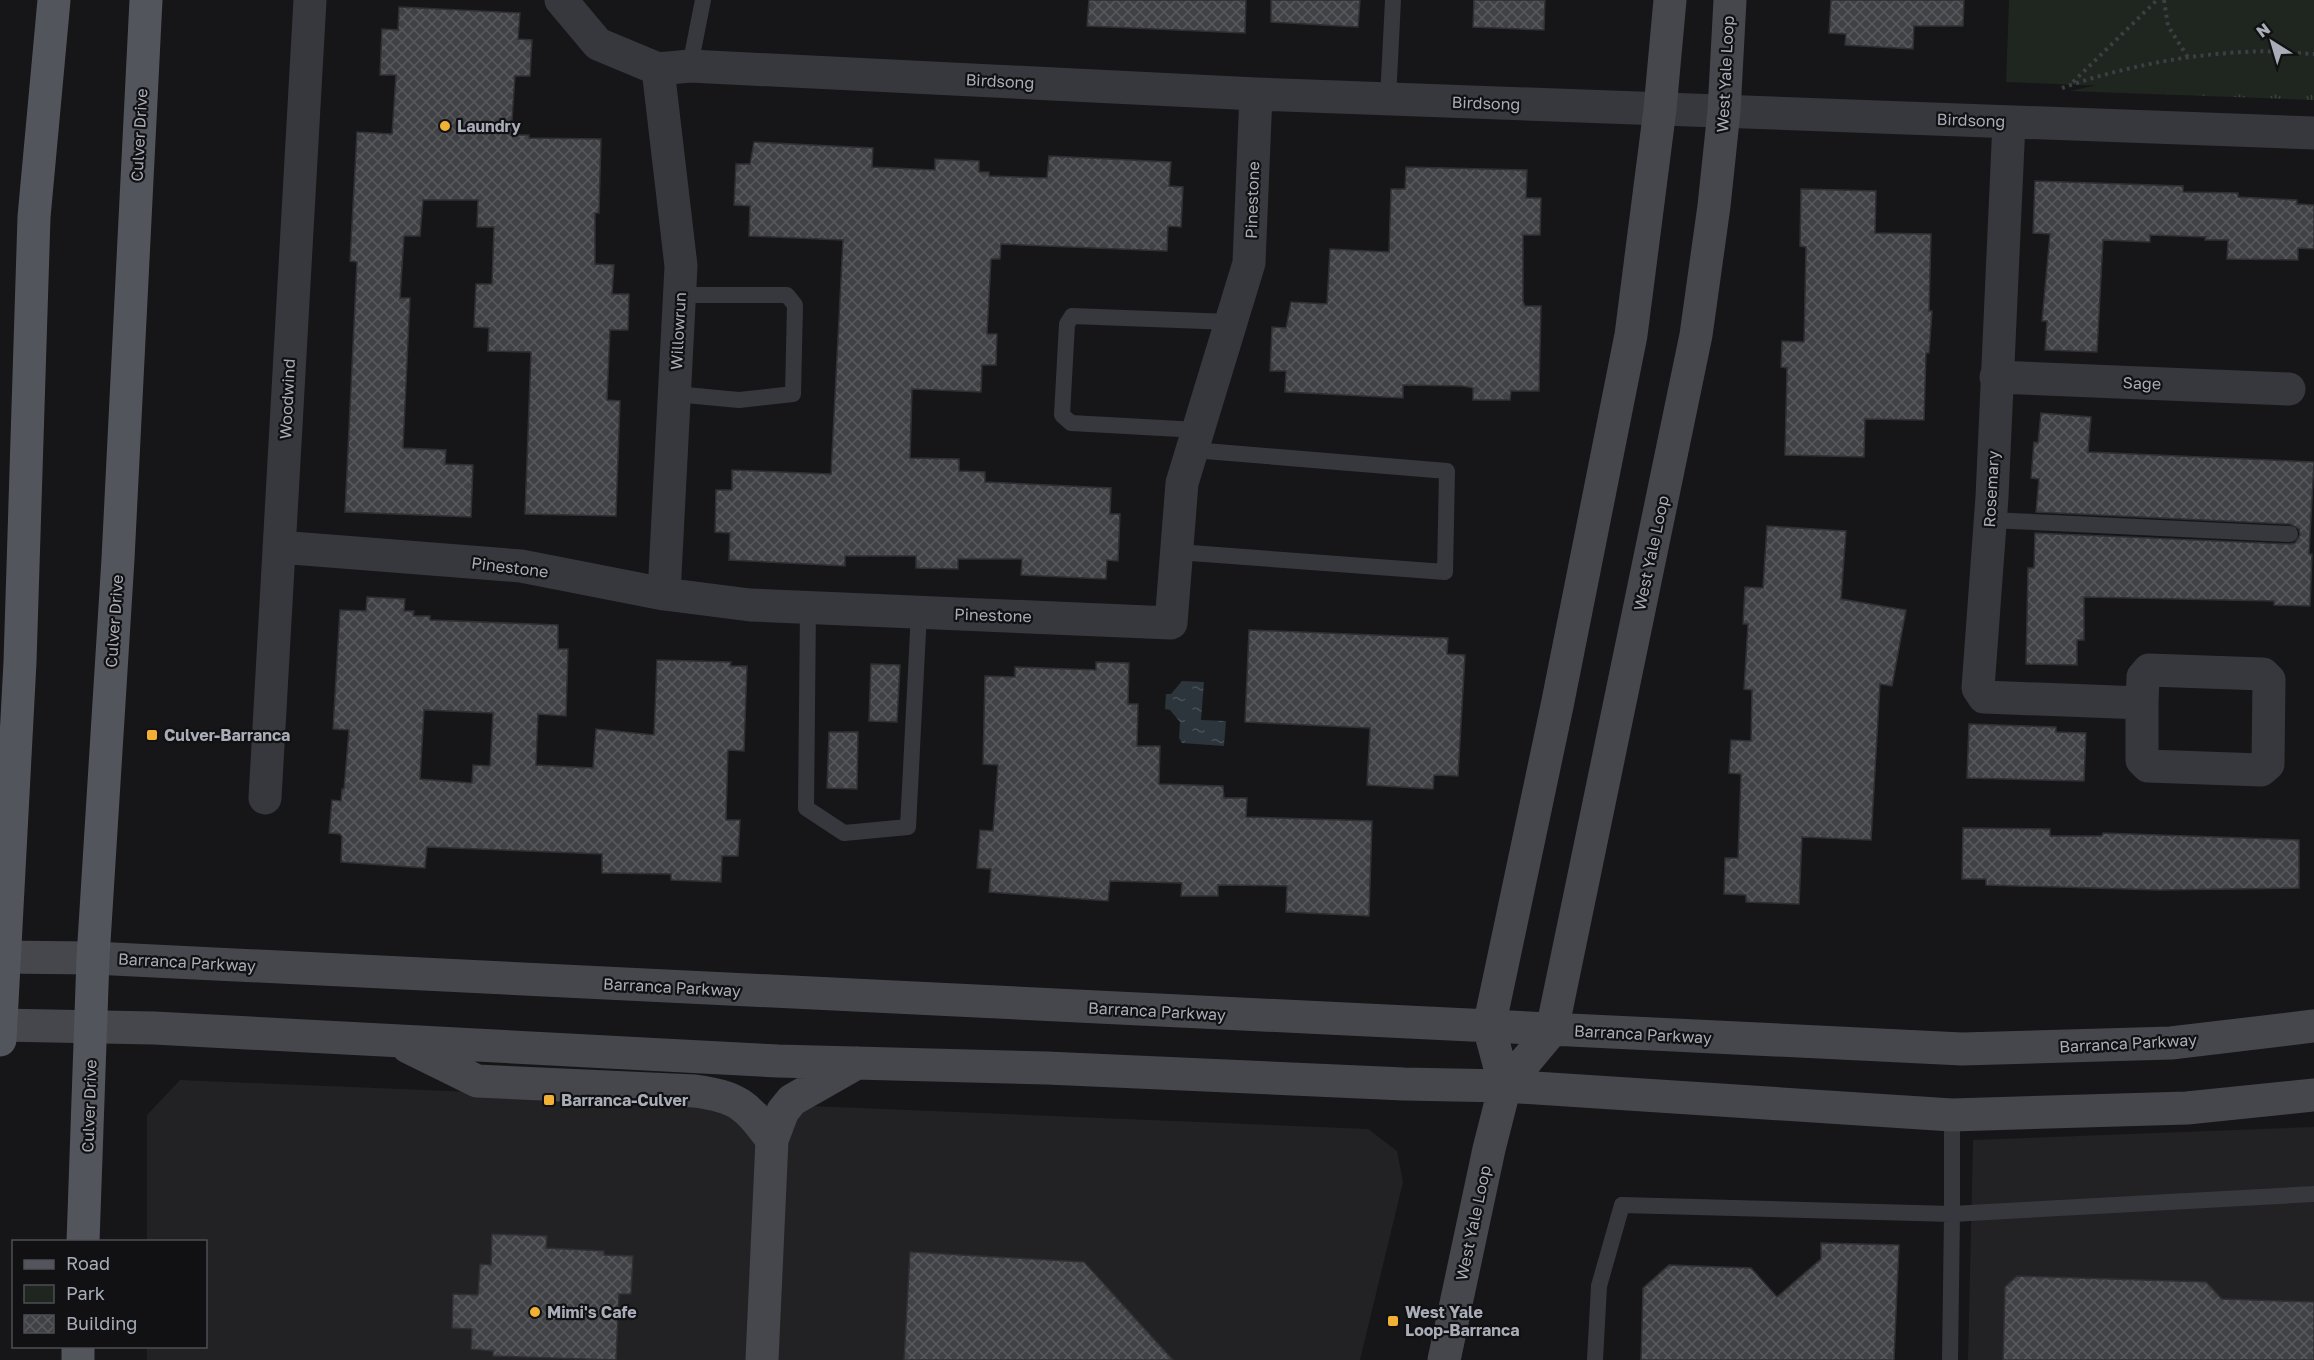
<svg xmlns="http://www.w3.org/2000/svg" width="2314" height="1360" font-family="'Golos Text',sans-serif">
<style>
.built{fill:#222225}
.grass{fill:url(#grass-tufts)}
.park{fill:#1e261f}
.water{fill:url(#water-ripples)}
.building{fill:url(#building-cross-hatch);stroke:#303034;stroke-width:1.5;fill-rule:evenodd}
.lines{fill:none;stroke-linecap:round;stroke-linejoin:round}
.path{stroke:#3d3f44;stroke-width:4;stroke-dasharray:3 4.5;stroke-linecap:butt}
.service{stroke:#37383d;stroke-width:16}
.minor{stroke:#37383d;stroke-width:33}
.secondary{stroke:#45474d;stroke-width:33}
.primary{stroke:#53555c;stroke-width:33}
.poi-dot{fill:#f2b134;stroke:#111113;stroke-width:2}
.labels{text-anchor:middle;stroke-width:4.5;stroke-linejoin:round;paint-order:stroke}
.street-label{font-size:16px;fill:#a8adb8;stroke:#111113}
.poi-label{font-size:16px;font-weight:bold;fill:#a8adb8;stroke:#111113;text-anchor:start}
</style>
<defs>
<pattern id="grass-tufts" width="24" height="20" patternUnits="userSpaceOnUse" patternTransform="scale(1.5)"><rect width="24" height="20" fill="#1e261f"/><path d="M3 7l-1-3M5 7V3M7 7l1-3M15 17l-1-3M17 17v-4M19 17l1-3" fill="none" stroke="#3c433d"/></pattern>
<pattern id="water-ripples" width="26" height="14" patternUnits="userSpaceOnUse" patternTransform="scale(1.5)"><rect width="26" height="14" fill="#2c353c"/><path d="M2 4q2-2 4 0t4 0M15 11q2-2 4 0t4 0" fill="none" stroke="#485056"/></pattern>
<pattern id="building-cross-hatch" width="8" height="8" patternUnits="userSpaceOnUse" patternTransform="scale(1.5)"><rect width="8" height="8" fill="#404145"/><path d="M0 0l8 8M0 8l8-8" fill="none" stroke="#595a5e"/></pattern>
</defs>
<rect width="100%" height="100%" fill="#161618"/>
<!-- built -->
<path class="built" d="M 180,1080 L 1368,1129 L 1397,1151 L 1403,1182 L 1360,1360 L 147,1360 L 147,1347 L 206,1346 L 206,1242 L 147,1241 L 147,1115 Z
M 2314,1127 L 2314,1360 L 1968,1360 L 1973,1140 Z"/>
<!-- grass -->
<path class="grass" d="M 2314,61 L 2314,100 L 2070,91 L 2192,65 Z"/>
<!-- park -->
<path class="park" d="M 2009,0 L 2314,0 L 2314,95 L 2006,82 Z"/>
<!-- water -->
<path class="water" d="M 1182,681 L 1204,682 L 1201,720 L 1226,721 L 1224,746 L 1182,743 L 1179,738 L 1180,722 L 1170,710 L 1165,709 L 1166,694 L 1171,694 Z"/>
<!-- building -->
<path class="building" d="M 1089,0 L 1246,0 L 1245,33 L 1087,26 Z
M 1271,0 L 1360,0 L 1358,27 L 1271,22 Z
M 1474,0 L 1545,0 L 1544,30 L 1473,27 Z
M 1831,0 L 1964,0 L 1963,26 L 1914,26 L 1913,49 L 1845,45 L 1846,34 L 1829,33 Z
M 399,7 L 520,13 L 518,39 L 532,40 L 530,76 L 515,76 L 511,135 L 529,135 L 529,138 L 601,139 L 599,213 L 595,213 L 595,264 L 614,265 L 612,294 L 629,294 L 628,330 L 610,330 L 607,400 L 620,401 L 616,516 L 525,514 L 531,352 L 488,351 L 489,328 L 474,327 L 476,284 L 492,284 L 494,227 L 477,227 L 478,200 L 423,200 L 420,236 L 404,236 L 400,298 L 410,298 L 403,448 L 446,450 L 445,464 L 473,465 L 471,517 L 345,512 L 357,262 L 350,261 L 357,132 L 392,134 L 396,75 L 380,75 L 382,29 L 398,30 Z
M 754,142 L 873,148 L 872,167 L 935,170 L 935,159 L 979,161 L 979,172 L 989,172 L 989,176 L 1047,178 L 1049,156 L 1171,162 L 1169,186 L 1183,187 L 1181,227 L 1168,226 L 1167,251 L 1001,244 L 1000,259 L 991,259 L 987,334 L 997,334 L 996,365 L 982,365 L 981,392 L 912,389 L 910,458 L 959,459 L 959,471 L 985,472 L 985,482 L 1111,488 L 1110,514 L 1120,514 L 1118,561 L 1107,560 L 1106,579 L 1021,575 L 1022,559 L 958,559 L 958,569 L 916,568 L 916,556 L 845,556 L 845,566 L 729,560 L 730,533 L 715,532 L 716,490 L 732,490 L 732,470 L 831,474 L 843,240 L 749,236 L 750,206 L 734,205 L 736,164 L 750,164 Z
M 1406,167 L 1527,170 L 1526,198 L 1541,198 L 1540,235 L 1523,235 L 1523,301 L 1525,306 L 1541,306 L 1539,391 L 1511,391 L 1510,400 L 1473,400 L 1473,388 L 1463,386 L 1403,385 L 1403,398 L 1285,392 L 1286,371 L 1270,371 L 1272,327 L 1286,328 L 1291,302 L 1327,304 L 1330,249 L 1389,252 L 1391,189 L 1405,189 Z
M 2035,181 L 2183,186 L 2183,192 L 2238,193 L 2238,197 L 2297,200 L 2297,204 L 2314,205 L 2314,249 L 2298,248 L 2298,260 L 2227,259 L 2228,240 L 2205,240 L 2206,237 L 2150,235 L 2150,242 L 2103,240 L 2097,352 L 2045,350 L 2047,321 L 2042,321 L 2050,234 L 2033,233 Z
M 1801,189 L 1876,191 L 1875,233 L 1931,234 L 1929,311 L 1932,311 L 1929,353 L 1926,353 L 1924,420 L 1865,419 L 1864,457 L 1785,455 L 1787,368 L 1781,367 L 1782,341 L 1804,342 L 1806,247 L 1800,246 Z
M 2041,413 L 2091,417 L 2088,452 L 2314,462 L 2309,554 L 2312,554 L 2310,606 L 2274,605 L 2274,601 L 2084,597 L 2084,640 L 2077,640 L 2077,665 L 2026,664 L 2028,568 L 2034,568 L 2035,533 L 2290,544 L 2295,543 L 2300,535 L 2299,529 L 2290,524 L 2036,512 L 2039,479 L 2031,478 L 2034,442 L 2038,443 Z
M 1767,526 L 1846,531 L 1841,599 L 1906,610 L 1892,686 L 1880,684 L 1871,840 L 1802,837 L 1799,904 L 1746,902 L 1746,895 L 1724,894 L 1725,858 L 1738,858 L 1741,774 L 1729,773 L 1731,740 L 1751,741 L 1752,690 L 1744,689 L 1748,624 L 1743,624 L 1745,587 L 1763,588 Z
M 367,597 L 405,599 L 404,611 L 414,611 L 413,616 L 430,616 L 430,620 L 558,625 L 558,649 L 568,649 L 566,716 L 538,714 L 536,765 L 593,768 L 596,729 L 654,735 L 657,660 L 731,662 L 730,666 L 747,666 L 744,751 L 728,750 L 726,820 L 740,820 L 738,856 L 722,856 L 721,882 L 671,880 L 671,874 L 602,873 L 602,854 L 427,847 L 425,868 L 341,862 L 342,837 L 340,834 L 329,833 L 332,800 L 341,801 L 342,789 L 344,789 L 349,730 L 333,729 L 340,610 L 366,611 ZM 424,710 L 493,713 L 490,766 L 473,765 L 472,783 L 420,779 Z
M 1249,630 L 1448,638 L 1447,654 L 1465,655 L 1458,776 L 1434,775 L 1433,789 L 1367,785 L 1370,728 L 1245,722 Z
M 1096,662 L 1129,663 L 1128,704 L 1138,704 L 1137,746 L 1160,746 L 1159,784 L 1223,786 L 1224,798 L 1247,798 L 1246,817 L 1372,821 L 1369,916 L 1286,912 L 1287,886 L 1218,885 L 1218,896 L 1181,896 L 1182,883 L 1110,881 L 1108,901 L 989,892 L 991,869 L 977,868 L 980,830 L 993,831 L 998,765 L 983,764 L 985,676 L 1015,677 L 1015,667 L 1096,670 Z
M 871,664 L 900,665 L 897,722 L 869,721 Z
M 1969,724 L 2056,727 L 2056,732 L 2086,733 L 2084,781 L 1967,778 Z
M 829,732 L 858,732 L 857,789 L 827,788 Z
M 1963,828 L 2050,829 L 2050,836 L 2102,836 L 2103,833 L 2299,840 L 2299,888 L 2159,890 L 1986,885 L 1986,879 L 1962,879 Z
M 492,1234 L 547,1236 L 546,1248 L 604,1251 L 604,1255 L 633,1256 L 631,1294 L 619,1294 L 616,1360 L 493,1356 L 493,1351 L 471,1349 L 472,1329 L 452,1328 L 453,1294 L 478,1295 L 480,1264 L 491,1265 Z
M 1821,1243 L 1899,1245 L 1894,1360 L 1641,1360 L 1643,1288 L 1669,1265 L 1751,1268 L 1777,1297 L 1821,1259 Z
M 910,1252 L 1084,1262 L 1173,1360 L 904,1360 Z
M 2017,1276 L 2206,1282 L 2222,1299 L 2314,1302 L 2314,1360 L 2003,1360 L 2005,1287 Z"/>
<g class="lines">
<!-- path -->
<path class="path" d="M 2164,0 L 2168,26 L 2189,59
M 2073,82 L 2157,0
M 2062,88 C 2119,68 2183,55 2244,52 C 2267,50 2291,53 2314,54"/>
<!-- service -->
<path class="service" d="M 690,66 L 703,0
M 1388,99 L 1393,0
M 675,394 L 739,400 L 793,394 L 795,305 L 787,295 L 680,295
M 1198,430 L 1071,423 L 1062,415 L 1067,324 L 1072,316 L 1231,322
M 1990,520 L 2290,534
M 1177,552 L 1445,572 L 1447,471 L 1193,450
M 808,607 L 806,808 L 844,833 L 908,827 L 919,612
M 1952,1115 L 1952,1214 L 2314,1194
M 1595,1360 L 1599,1286 L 1622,1205 L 1952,1214 L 1950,1360"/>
<!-- minor -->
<path class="minor" d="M 561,0 L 598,44 L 658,69 L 690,66 L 1256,94 L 2314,133
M 658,69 L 681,266 L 664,594
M 2009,122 L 1992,497 L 1978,688 L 1984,697 L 2142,703 L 2143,677 L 2149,670 L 2263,674 L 2269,680 L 2268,764 L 2261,770 L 2148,766 L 2142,760 L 2142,703
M 1996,377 L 2289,389
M 279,547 L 521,566 L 664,594 L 750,605 L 1171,623 L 1182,483 L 1249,263 L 1256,94
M 265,798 L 310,0"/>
<!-- secondary -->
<path class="secondary" d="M 0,957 L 93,958 L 1962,1049 L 2171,1043 L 2314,1026
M 0,1025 L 154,1028 L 778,1061 L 1047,1068 L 1404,1084 L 1505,1086 L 1952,1115 L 2187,1108 L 2314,1095
M 408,1047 L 477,1081 L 695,1091 C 738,1097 747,1105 772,1140
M 1505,1086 L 1489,1027 L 1557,706 L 1631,335 L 1660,109 L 1670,0
M 762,1360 L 772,1140 L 783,1111 L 792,1100 L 857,1063
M 1444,1360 L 1489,1149 L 1505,1086 L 1552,1030 L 1696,335 L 1714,206 L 1724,111 L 1730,0"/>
<!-- primary -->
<path class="primary" d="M 0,1040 L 20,662 L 34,217 L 54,0
M 83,1242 L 93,958 L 118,559 L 146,0
M 78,1360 L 78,1346"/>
</g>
<!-- markers -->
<g class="poi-dot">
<circle cx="445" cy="126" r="6"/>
<rect x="146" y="729" width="12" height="12" rx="3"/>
<rect x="543" y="1094" width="12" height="12" rx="3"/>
<circle cx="535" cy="1312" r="6"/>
<rect x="1387" y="1315" width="12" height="12" rx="3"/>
</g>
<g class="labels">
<!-- street labels -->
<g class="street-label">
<text transform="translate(1725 74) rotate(-87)" y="6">West Yale Loop</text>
<text transform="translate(1000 81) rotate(3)" y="6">Birdsong</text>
<text transform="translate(1486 103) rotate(2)" y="6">Birdsong</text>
<text transform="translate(1971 120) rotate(2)" y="6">Birdsong</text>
<text transform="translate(139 135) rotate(-87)" y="6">Culver Drive</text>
<text transform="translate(1252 200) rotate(-88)" y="6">Pinestone</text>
<text transform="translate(678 331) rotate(-87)" y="6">Willowrun</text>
<text transform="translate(2142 383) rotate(2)" y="6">Sage</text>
<text transform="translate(287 399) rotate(-87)" y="6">Woodwind</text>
<text transform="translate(1991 489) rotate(-87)" y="6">Rosemary</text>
<text transform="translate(1651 553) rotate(-78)" y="6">West Yale Loop</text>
<text transform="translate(510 567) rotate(7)" y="6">Pinestone</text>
<text transform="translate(993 615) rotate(2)" y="6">Pinestone</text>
<text transform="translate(114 621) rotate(-86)" y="6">Culver Drive</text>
<text transform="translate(187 962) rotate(3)" y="6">Barranca Parkway</text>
<text transform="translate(672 987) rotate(3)" y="6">Barranca Parkway</text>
<text transform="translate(1157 1011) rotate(3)" y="6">Barranca Parkway</text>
<text transform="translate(1643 1034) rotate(3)" y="6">Barranca Parkway</text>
<text transform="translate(2128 1043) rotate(-3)" y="6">Barranca Parkway</text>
<text transform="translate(89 1106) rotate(-88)" y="6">Culver Drive</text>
<text transform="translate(1473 1223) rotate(-78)" y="6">West Yale Loop</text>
</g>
<!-- poi labels -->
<g class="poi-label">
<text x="457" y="132">Laundry</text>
<text x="164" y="741">Culver-Barranca</text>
<text x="561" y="1106">Barranca-Culver</text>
<text x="547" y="1318">Mimi's Cafe</text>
<text x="1405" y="1318">West Yale<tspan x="1405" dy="18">Loop-Barranca</tspan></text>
</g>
</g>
<!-- legend -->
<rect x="12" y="1240" width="195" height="108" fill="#111113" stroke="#4d4f55" stroke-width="1.5"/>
<rect x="24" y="1260" width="30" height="9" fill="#53555c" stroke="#4d4f55" stroke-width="1.5"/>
<text x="66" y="1270" font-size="18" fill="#a8adb8">Road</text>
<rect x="24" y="1285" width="30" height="18" fill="#1e261f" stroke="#4d4f55" stroke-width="1.5"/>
<text x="66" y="1300" font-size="18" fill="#a8adb8">Park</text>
<rect x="24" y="1315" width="30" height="18" fill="url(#building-cross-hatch)" stroke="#4d4f55" stroke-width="1.5"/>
<text x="66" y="1330" font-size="18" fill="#a8adb8">Building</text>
<!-- north arrow -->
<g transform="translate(2272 42) rotate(323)" stroke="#111113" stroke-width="4.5" paint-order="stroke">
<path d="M0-4.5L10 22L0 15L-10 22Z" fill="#a8adb8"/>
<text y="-9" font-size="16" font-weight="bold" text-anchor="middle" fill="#a8adb8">N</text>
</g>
</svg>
